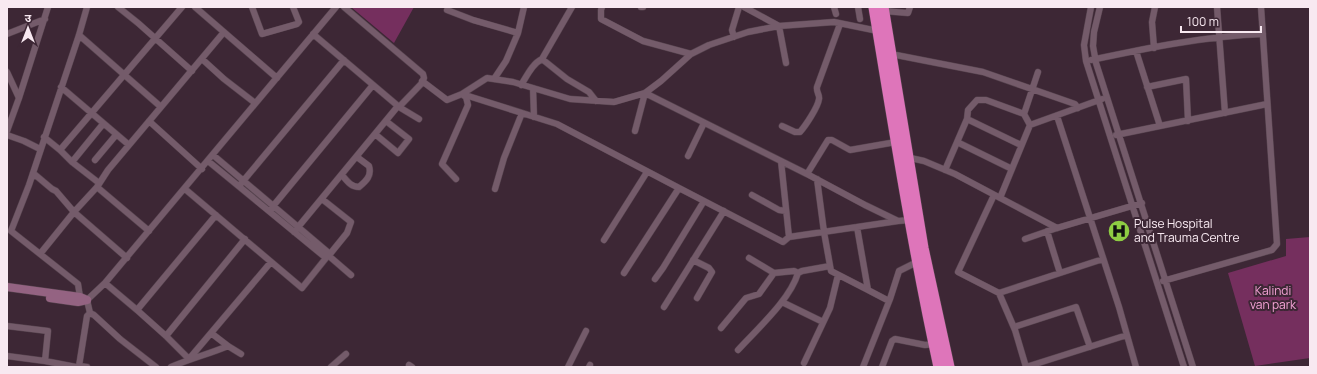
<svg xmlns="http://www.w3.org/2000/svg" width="1317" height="374" font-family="Manrope,'Noto Sans Devanagari',sans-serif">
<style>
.green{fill:#752f5e}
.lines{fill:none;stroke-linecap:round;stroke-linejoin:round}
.street-casing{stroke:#57444f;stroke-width:7}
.secondary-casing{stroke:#57444f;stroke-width:9}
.highway-casing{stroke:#57444f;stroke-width:12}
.street{stroke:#745b6a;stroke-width:6}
.secondary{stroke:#946382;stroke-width:8}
.highway{stroke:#de75ba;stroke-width:11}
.labels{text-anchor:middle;stroke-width:4;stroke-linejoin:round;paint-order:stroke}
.poi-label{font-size:12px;fill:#f8e9f1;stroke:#3d2735;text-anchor:start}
.park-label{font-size:12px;fill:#f5a3d6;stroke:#3d2735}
</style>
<rect width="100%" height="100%" fill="#3d2735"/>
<!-- green -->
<path class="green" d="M 351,7 L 414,7 L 394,43 Z
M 1310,237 L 1310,358 L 1255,366 L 1228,273 L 1286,256 L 1286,239 Z"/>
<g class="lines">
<!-- street casing -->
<g class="street-casing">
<path id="street" d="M 118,7 L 138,23 L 192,71
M 195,7 L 277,78
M 252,7 L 262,34 L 297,24 L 299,22 L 293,7
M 344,7 L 423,74 L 424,78 L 422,83 L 399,107 L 398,106
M 602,7 L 601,10 L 601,19 L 643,41 L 691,54
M 641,7 L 643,7
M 744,7 L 779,26 L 786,63
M 834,7 L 836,14
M 858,7 L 860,19
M 1091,7 L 1084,45 L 1086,61 L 1184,367
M 1100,7 L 1094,32 L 1093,46 L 1096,63 L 1193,367
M 1217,7 L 1225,113
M 447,10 L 473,20 L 518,33
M 884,11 L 908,13 L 910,7
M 7,34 L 45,19
M 79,35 L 161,107 L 224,32
M 734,37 L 732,30 L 739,7
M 1154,48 L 1152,22 L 1155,7
M 1136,51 L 1160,126
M 891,54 L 983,72 L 1075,104 L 1078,108
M 202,59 L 224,79 L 255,103
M 542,59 L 567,79 L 589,92 L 596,101
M 1091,60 C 1148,48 1205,36 1263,34
M 7,72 L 19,98
M 494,79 L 506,61 L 518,33 L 524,7
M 422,81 L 447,100 L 462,94 L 487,78 L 513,82 L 570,99 L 614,102 L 645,93 L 661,81 L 691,54 L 709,45 L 748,32 L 779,26 L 834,22 L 878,31
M 521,85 C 527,76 532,64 542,59 L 572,7
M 61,87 L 129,145
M 1147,87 L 1186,79 L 1188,121
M 533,88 L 534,117
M 645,93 L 807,174 L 865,205 L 898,221 L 910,220
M 462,94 L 557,124 L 679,188
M 399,107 L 419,119
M 1057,116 L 1119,307 L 1136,367
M 967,119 L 1021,145
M 149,121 L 202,169
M 1030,125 L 1024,114 L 1038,72
M 782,126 L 795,132 L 800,132 C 806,125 818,107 819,99 C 820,95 816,92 817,87 L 840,24
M 7,131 L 19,98 L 48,7
M 635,131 L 645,93
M 375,134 L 398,153 L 409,139 L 386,121
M 7,135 L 24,141 L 40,149
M 1116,135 L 1267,104
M 44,137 L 60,150 L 72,162 L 99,183
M 957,142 L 1012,169
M 60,150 L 182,7
M 213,155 L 330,254 L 326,258
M 688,156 L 704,123
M 906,157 L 924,161 L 955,174 L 1057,228
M 95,160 L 116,135
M 781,161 L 789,237 L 898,221
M 72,162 L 103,124
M 945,170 L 967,119 L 968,110 L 977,100 L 986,100 L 1024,114
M 33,173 L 52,189 L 56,191 L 74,212 L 127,258
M 807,174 L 828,140 L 832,140 L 850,150 L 896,142
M 342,175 C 347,181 351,187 359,187 C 366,181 372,176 369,166 L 357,157
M 456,179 L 442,164 L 468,105 L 466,97 L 463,95
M 817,179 L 824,232 L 831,271 L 868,290 L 857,227
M 239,186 L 344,60
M 185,189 L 302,288 L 326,258 L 208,161
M 495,189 L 504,158 L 522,113
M 752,195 L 779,210 L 786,211
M 994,195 L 958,272 L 999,293 L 1103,259
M 1000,198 L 1030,125 L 1102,99
M 322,199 L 351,222 L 347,233 L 330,254
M 269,211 L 373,85
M 149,231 L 97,187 L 108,170 L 161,107
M 1047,231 L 1060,273
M 294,232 L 398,106 L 313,34
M 1025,239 L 1057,228 L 1142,203
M 604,240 L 647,172
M 40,254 L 74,212 L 97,187
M 329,256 L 351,275
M 749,258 L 774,273 L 794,271 L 798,273 L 802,271 L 830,266
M 693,260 L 709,268 L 712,272 L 697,298
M 624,273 L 679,188 L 783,242 L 789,237
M 655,279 L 663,268 L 704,201
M 1163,281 L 1272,250 L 1277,244 L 1261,7
M 105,283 L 137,310 L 216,215
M 868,290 L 889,301
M 999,293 L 1015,330 L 1026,367
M 80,297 L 78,284 L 11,231 L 29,185 L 79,35 L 87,7
M 782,302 L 823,322
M 664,307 L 724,211
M 137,310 L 166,336 L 245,239
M 90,313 L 94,315 L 120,339 L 156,367
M 7,326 L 48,331 L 45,361
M 1014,327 L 1076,307 L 1090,347
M 721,328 L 746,298 L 759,294 L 774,273
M 166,336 L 189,359 L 271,262
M 228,346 L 241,354
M 738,350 C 757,329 790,300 798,273
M 7,356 L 45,361 L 76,367 L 79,366 L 87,367
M 804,363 L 830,308 L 838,275
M 409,365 L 412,367
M 79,366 L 87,316 L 90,313 L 87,300 L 105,283 L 336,7
M 171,367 C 189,359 209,354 228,346 L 211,333
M 331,367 L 346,354
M 568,367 L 586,331
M 589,367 L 590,365
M 863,367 L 890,299 L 899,271 L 917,262
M 882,367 L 892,341 L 895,339 L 925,345 L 934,344
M 1026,367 L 1127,335"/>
</g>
<!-- secondary casing -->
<g class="secondary-casing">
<path id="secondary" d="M 7,287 L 80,297 L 87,300
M 50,298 L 78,302 L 87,300"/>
</g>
<!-- highway casing -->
<g class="highway-casing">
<path id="highway" d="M 874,7 C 894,128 913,248 939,367
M 883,7 L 923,248 L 949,367"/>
</g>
<!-- street -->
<use href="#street" class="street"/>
<!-- secondary -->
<use href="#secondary" class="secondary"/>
<!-- highway -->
<use href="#highway" class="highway"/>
</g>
<!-- icons -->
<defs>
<g id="hospital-disc" transform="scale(1.15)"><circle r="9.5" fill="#8ecd43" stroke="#3d2735"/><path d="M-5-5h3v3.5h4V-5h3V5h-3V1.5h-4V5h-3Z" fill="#111"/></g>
</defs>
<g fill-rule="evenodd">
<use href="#hospital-disc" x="1119" y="231"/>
</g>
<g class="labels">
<!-- poi labels -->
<g class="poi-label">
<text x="1134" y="228">Pulse Hospital<tspan x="1134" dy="14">and Trauma Centre</tspan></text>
</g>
<!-- park labels -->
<g class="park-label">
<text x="1273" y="295">Kalindi<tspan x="1273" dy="14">van park</tspan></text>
</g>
</g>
<!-- border -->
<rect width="1317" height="374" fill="none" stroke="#f8e9f1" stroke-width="16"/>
<!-- north arrow -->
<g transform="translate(28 28)" stroke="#3d2735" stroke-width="3" paint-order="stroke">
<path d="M0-3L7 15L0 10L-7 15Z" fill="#f8e9f1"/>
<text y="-6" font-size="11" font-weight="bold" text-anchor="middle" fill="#f8e9f1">उ</text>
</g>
<!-- scale -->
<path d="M1181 26v6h80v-6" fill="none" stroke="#f8e9f1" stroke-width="2"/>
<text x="1187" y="26" font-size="12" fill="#f8e9f1" stroke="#3d2735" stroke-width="3" paint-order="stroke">100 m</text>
</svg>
